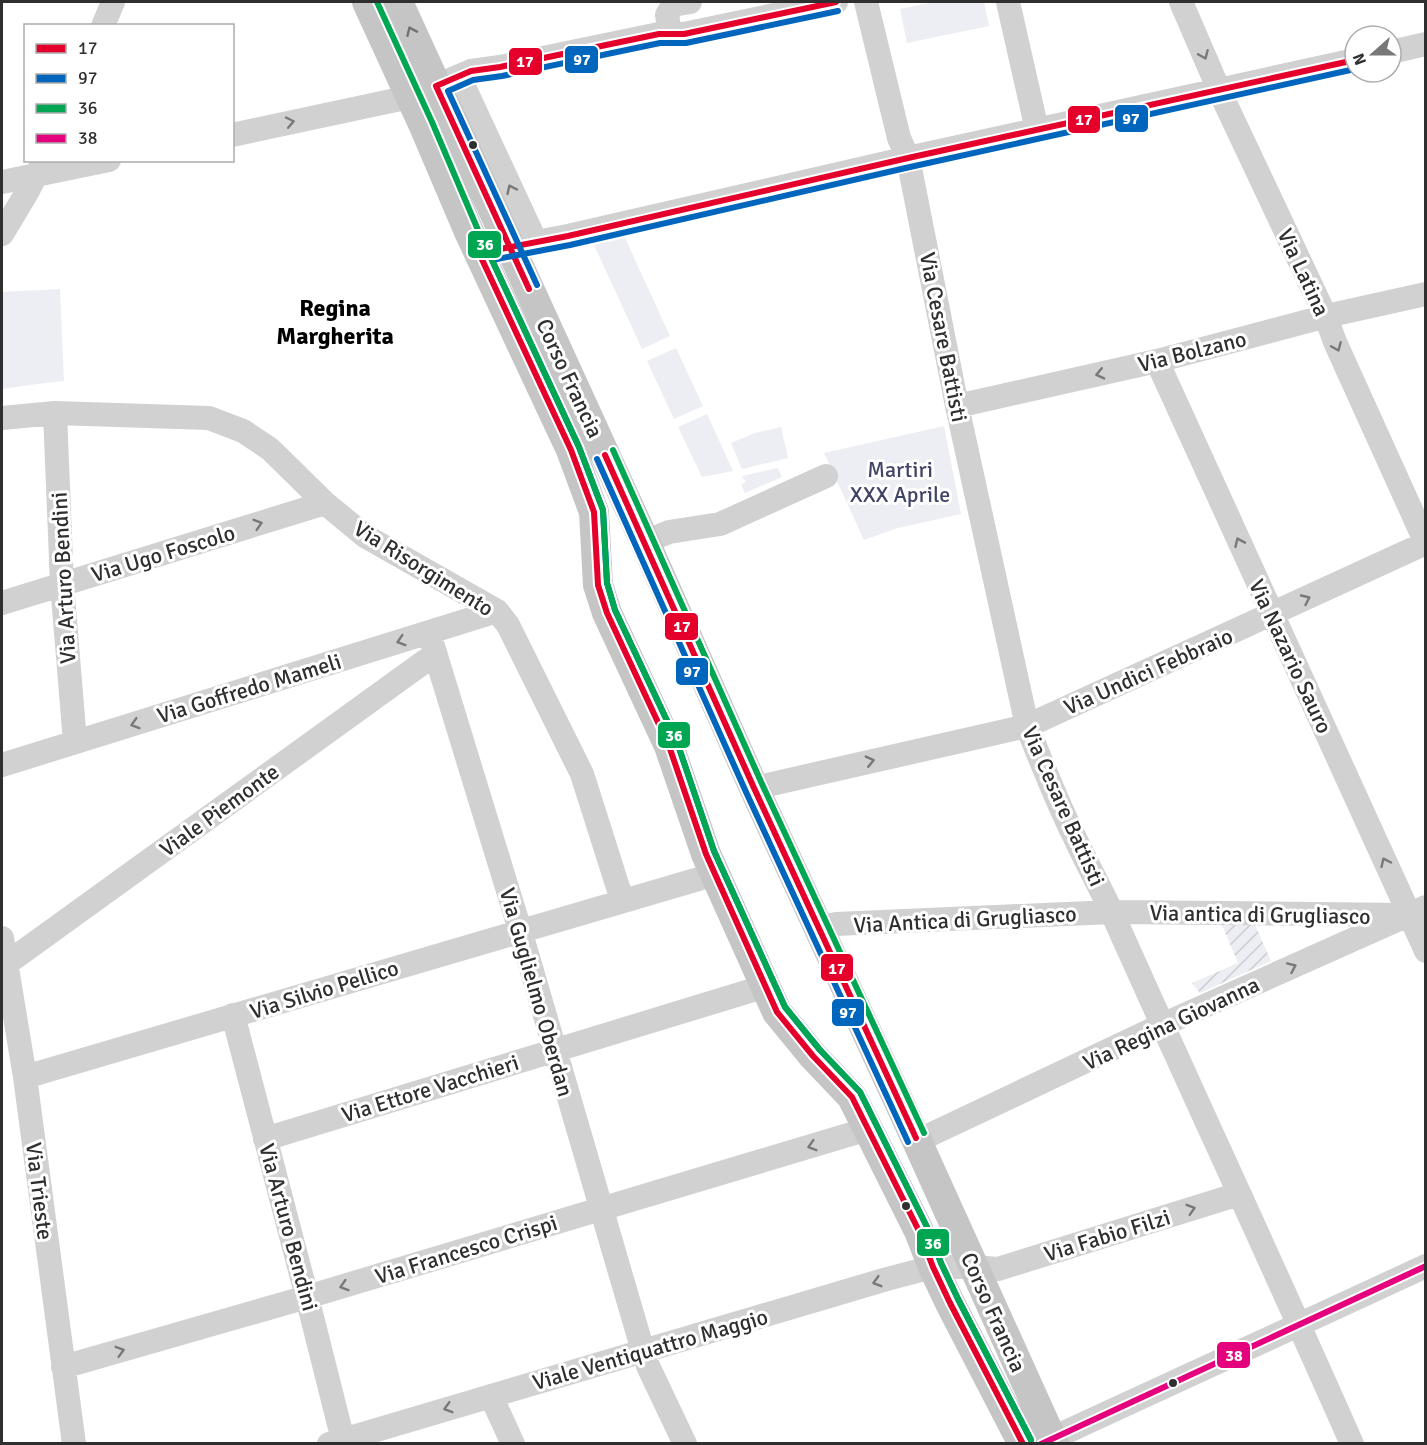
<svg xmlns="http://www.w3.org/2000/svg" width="1427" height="1445" font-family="Signika,sans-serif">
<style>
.green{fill:#edeef4}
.garden{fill:url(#garden-furrows)}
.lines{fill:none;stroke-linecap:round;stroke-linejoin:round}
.minor{stroke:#d1d1d1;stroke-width:24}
.major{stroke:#c5c5c5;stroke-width:30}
.bus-1-casing{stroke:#fff;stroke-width:10}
.bus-2-casing{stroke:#fff;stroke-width:10}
.bus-3-casing{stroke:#fff;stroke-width:10}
.bus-4-casing{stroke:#fff;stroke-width:10}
.bus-1{stroke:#e4002b;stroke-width:6}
.bus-2{stroke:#0065bd;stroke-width:6}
.bus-3{stroke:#00a651;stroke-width:6}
.bus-4{stroke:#e5007d;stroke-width:6}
.oneway{stroke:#727272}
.oneway2{stroke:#787878}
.bus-dot{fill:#2f2f2f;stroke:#fff;stroke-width:2}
.labels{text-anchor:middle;stroke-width:6;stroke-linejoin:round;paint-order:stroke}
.street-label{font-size:22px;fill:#2f2f2f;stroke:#fff}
.park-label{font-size:22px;fill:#404567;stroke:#fff}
.neighbourhood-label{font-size:24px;font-weight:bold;fill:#000;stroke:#fff}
.line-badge{stroke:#fff;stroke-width:2}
.badge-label{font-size:16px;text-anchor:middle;font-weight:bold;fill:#fff}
</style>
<defs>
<pattern id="garden-furrows" width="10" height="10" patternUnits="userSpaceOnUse" patternTransform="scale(1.5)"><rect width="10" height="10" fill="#edeef4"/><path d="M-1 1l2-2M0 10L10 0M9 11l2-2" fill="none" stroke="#ccccd2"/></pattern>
</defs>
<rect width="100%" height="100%" fill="#fff"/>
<!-- green -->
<path class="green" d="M 934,2 L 984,2 L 989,26 L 907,43 L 900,9 Z
M 625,238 L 670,336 L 642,349 L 594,245 Z
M 60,289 L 64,381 L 37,384 L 2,389 L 2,292 Z
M 676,348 L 703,406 L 674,419 L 647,361 Z
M 707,414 L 733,471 L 702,477 L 678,427 Z
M 944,426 L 961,514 L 898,528 L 864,540 L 824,453 Z
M 781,427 L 788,458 L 742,469 L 731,443 L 755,433 Z
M 778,468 L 782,477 L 745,493 L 741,484 L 746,482 L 742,476 Z"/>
<!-- garden -->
<path class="garden" d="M 1219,918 L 1252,918 L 1271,961 L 1200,993 L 1192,983 L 1238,963 Z"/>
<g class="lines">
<!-- minor -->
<path class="minor" d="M 866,2 L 899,138 L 908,158 L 957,406 L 1027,726 C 1042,764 1057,802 1075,838 C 1087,864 1101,889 1113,915 C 1192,1092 1274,1267 1352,1444
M 1008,2 L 1037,130
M 1181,2 L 1219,90 L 1326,317 L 1335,342 L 1426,543
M 103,26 L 113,2
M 670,34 L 667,15 L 673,5 L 690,2
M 1391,52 L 1426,44
M 459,76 L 536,242
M 232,135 L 410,97 L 471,71 L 500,67 L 659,34 L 684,34 L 836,2
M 2,182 L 109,160
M 2,234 L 26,194 L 41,166
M 493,250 L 568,236 L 908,158 L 1355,60
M 1157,361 L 1426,951
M 957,406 L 1157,361 L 1331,315 L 1426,294
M 55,413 L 62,584 L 75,742
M 2,418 L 55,413 L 209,418 L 243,431 L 270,449 L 325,503 L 365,536 L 497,611 L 508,625 L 582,774 L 622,900
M 645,542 L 669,532 L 720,524 L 826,476
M 2,603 L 325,503
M 429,633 L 520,930 L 643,1351 L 648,1366 L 685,1444
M 2,765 L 497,611
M 754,788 L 1027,726 L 1426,543
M 818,927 L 836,924 L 1112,912 L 1409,915
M 2,938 L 25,1077 L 74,1444
M 2,964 L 6,964 L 435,654
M 233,1015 L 307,1297 L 344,1444
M 25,1077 L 702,878
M 265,1139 L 766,986
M 917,1141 L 1162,1025 L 1426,907
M 63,1367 L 307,1297 L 868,1129
M 491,1396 L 513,1444
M 329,1444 L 887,1279 L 933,1267 L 973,1267 L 998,1269 L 1239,1194
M 1040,1444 L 1426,1266"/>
<!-- major -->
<path class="major" d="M 367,2 L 424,126 L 470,234 L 571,450 L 594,512 L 598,585 L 607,613 L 669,746 L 706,854 L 777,1012 L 813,1056 L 852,1097 L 919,1231 L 933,1267 L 950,1303 L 1023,1444
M 398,2 L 645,542 L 754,788 L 917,1141 L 1054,1444"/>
<!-- bus-1 casing -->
<g class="bus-1-casing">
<path id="bus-1" d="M 529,289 L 436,86 L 471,71 L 500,67 L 659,34 L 684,34 L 836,2
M 605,455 L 754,788 L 916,1138
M 1023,1444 L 950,1303 L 933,1267 L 919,1231 L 852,1097 L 813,1056 L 777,1012 L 706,854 L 669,746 L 607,613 L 598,585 L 594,512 L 571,450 L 479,253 L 568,236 L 908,158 L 1355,60"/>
</g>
<!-- bus-2 casing -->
<g class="bus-2-casing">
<path id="bus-2" d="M 537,285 L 448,91 L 473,80 L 502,76 L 660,43 L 686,43 L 838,11
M 597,459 L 746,792 L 908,1142
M 1031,1440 L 958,1299 L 941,1263 L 927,1227 L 860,1092 L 820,1050 L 785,1007 L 714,851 L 677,742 L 615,610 L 607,583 L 603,510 L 579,447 L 492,260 L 570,245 L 910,167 L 1355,69"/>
</g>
<!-- bus-3 casing -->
<g class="bus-3-casing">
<path id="bus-3" d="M 377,2 L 432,122 L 478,230 L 579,447 L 603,510 L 607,583 L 615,610 L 677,742 L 714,851 L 785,1007 L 820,1050 L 860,1092 L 927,1227 L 941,1263 L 958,1299 L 1031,1440
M 613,450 L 762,784 L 924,1133"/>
</g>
<!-- bus-4 casing -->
<g class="bus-4-casing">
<path id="bus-4" d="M 1041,1444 L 1426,1266"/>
</g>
<!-- bus-1 -->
<use href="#bus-1" class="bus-1"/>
<!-- bus-2 -->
<use href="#bus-2" class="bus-2"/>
<!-- bus-3 -->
<use href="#bus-3" class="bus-3"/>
<!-- bus-4 -->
<use href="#bus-4" class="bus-4"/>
</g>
<!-- one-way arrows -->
<defs><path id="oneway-chevron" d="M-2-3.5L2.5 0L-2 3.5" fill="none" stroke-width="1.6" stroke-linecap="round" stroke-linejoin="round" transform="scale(1.5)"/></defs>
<use class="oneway" href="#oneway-chevron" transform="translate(411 31) rotate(-114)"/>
<g class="oneway2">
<use href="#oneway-chevron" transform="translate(1204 55) rotate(67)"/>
<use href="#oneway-chevron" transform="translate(290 122) rotate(-12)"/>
<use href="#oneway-chevron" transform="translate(511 189) rotate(-115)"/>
<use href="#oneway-chevron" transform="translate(1337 347) rotate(67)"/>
<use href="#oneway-chevron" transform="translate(1100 374) rotate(167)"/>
<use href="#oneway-chevron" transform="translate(258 524) rotate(-17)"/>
<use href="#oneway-chevron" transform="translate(1239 542) rotate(-114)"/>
<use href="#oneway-chevron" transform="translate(1306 599) rotate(-25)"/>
<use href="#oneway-chevron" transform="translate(401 641) rotate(163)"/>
<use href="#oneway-chevron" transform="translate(135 724) rotate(163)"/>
<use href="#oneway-chevron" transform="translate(870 761) rotate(-13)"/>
<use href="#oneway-chevron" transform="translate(1385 862) rotate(-115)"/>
<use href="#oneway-chevron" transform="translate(1292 967) rotate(-24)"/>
<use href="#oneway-chevron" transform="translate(812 1146) rotate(163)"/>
<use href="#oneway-chevron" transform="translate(1191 1209) rotate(-17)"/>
<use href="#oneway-chevron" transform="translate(877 1282) rotate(164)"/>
<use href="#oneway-chevron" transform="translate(344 1286) rotate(163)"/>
<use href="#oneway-chevron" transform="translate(120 1351) rotate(-16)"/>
<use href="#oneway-chevron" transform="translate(448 1408) rotate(164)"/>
</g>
<!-- markers -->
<g class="bus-dot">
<circle cx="473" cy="145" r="5"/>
<circle cx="906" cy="1206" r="5"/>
<circle cx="1173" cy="1383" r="5"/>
</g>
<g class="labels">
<!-- street labels -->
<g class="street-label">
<text transform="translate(1304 272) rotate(65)" y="8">Via Latina</text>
<text transform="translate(944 337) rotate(79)" y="8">Via Cesare Battisti</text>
<text transform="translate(1192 351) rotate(-14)" y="8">Via Bolzano</text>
<text transform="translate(570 378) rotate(65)" y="8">Corso Francia</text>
<text transform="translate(163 553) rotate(-17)" y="8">Via Ugo Foscolo</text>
<text transform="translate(424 568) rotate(32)" y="8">Via Risorgimento</text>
<text transform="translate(63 578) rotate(-93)" y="8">Via Arturo Bendini</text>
<text transform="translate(1291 656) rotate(65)" y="8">Via Nazario Sauro</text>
<text transform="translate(1148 671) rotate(-24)" y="8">Via Undici Febbraio</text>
<text transform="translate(249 688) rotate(-17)" y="8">Via Goffredo Mameli</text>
<text transform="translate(1064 806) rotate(66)" y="8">Via Cesare Battisti</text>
<text transform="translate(219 810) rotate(-36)" y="8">Viale Piemonte</text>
<text transform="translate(1260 914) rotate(1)" y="8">Via antica di Grugliasco</text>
<text transform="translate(965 919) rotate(-3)" y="8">Via Antica di Grugliasco</text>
<text transform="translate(324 989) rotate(-17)" y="8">Via Silvio Pellico</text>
<text transform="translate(537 992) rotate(74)" y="8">Via Guglielmo Oberdan</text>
<text transform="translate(1171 1023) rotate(-25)" y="8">Via Regina Giovanna</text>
<text transform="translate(430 1088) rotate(-17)" y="8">Via Ettore Vacchieri</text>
<text transform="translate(40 1191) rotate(83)" y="8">Via Trieste</text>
<text transform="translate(289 1227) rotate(75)" y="8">Via Arturo Bendini</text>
<text transform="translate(1107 1235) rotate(-17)" y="8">Via Fabio Filzi</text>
<text transform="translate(466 1249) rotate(-17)" y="8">Via Francesco Crispi</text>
<text transform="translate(994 1312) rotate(66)" y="8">Corso Francia</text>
<text transform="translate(650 1349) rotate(-16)" y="8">Viale Ventiquattro Maggio</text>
</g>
<!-- park labels -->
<g class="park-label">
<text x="900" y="477">Martiri<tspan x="900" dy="25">XXX Aprile</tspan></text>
</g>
<!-- neighbourhood labels -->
<g class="neighbourhood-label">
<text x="335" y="316">Regina<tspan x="335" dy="28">Margherita</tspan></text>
</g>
</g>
<g class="line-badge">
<rect x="564" y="45" width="35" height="29" rx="6" fill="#0065bd"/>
<rect x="508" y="47" width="35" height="29" rx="6" fill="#e4002b"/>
<rect x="1114" y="104" width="35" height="29" rx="6" fill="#0065bd"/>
<rect x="1067" y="105" width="34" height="29" rx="6" fill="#e4002b"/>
<rect x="467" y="230" width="35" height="29" rx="6" fill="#00a651"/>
<rect x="664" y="612" width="35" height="29" rx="6" fill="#e4002b"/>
<rect x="675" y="657" width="34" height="29" rx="6" fill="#0065bd"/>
<rect x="657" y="721" width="34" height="28" rx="6" fill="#00a651"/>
<rect x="820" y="953" width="34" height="29" rx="6" fill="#e4002b"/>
<rect x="831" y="998" width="34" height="29" rx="6" fill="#0065bd"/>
<rect x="916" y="1228" width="34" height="29" rx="6" fill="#00a651"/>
<rect x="1216" y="1341" width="35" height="28" rx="6" fill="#e5007d"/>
</g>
<g class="badge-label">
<text x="582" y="65">97</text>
<text x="525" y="67">17</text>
<text x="1131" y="124">97</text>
<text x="1084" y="125">17</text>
<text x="485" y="250">36</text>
<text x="682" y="632">17</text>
<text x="692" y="677">97</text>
<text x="674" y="741">36</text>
<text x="837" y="974">17</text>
<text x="848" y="1018">97</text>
<text x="933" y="1249">36</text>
<text x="1234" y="1361">38</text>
</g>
<!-- border -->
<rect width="1427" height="1445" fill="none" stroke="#2f2f2f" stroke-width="6"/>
<!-- legend -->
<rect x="24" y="24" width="210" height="138" fill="#ffffff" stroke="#acacac" stroke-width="1.5"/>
<rect x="36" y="44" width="30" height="9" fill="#e4002b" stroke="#acacac" stroke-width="1.5"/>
<text x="78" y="54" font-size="18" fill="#2f2f2f">17</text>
<rect x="36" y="74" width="30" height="9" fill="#0065bd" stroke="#acacac" stroke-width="1.5"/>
<text x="78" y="84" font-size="18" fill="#2f2f2f">97</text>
<rect x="36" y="104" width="30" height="9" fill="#00a651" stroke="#acacac" stroke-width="1.5"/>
<text x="78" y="114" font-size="18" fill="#2f2f2f">36</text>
<rect x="36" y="134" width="30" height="9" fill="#e5007d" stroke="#acacac" stroke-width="1.5"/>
<text x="78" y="144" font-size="18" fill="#2f2f2f">38</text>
<!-- north arrow -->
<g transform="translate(1373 54) rotate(249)"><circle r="28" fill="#ffffff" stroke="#acacac" stroke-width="1.5"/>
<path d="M0-4.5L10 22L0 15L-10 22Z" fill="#787878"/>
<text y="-9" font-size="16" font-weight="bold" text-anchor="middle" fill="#2f2f2f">N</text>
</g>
</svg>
